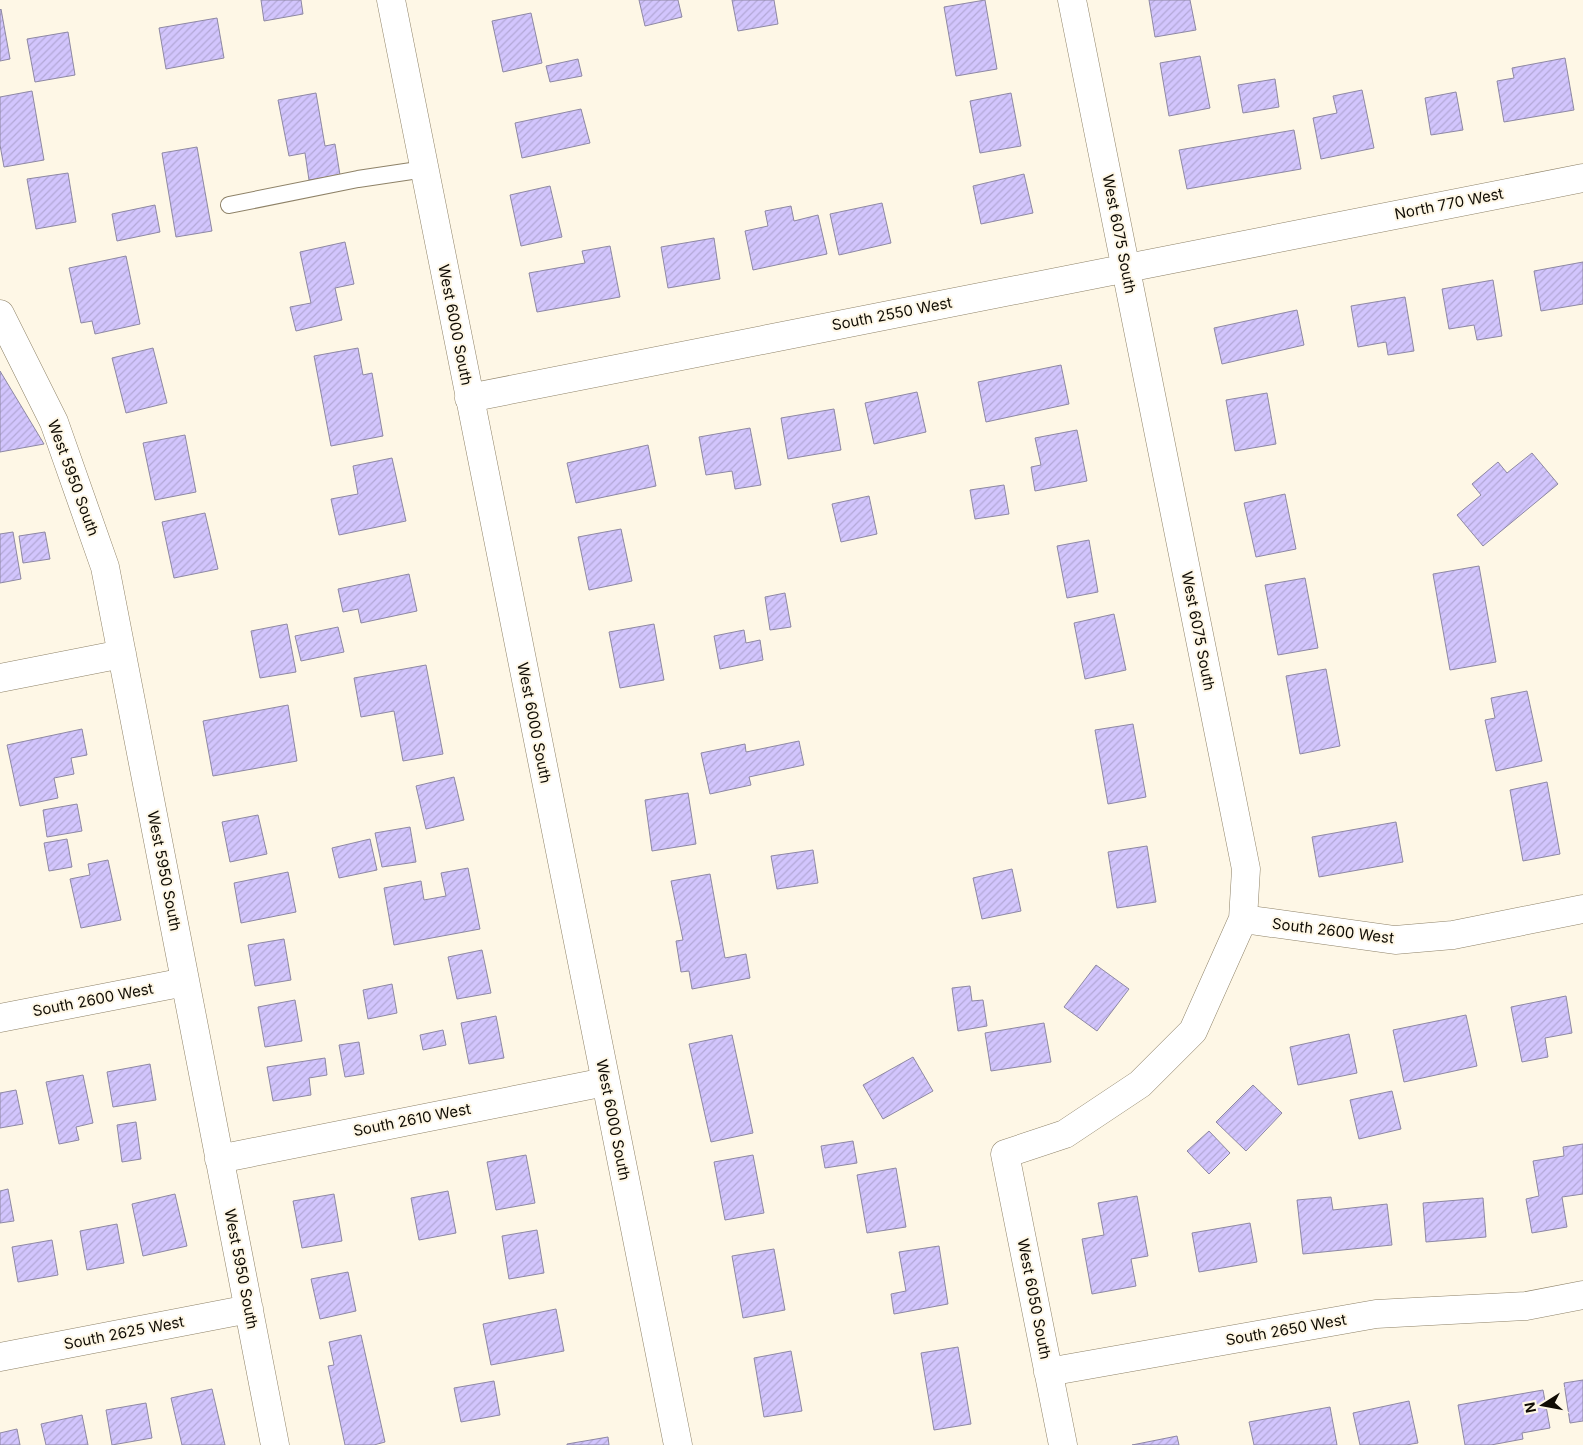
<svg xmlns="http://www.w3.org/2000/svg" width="1583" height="1445" font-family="Inter,sans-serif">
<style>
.building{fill:url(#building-hatch);stroke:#8e88a3}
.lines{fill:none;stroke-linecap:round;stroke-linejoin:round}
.service-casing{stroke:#8e8268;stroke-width:18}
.minor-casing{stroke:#8e8268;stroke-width:29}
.tertiary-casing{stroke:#8e8268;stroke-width:29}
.service{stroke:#fff;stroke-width:16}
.minor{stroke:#fff;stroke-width:28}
.tertiary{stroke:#fff;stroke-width:28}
.labels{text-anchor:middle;stroke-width:4;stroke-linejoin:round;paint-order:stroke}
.street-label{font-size:15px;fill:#100c04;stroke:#fef7e6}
</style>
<defs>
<pattern id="building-hatch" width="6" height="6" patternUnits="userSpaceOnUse" patternTransform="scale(1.25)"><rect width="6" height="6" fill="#d2c5fd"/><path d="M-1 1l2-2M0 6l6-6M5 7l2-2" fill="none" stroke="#b3a8d7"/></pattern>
</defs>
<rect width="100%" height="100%" fill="#fef7e6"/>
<!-- building -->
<path class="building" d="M 261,0 L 301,0 L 303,14 L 264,21 Z
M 639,0 L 678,0 L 682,17 L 645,26 Z
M 732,0 L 774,0 L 778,24 L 738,31 Z
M 985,0 L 997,69 L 956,76 L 944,7 Z
M 1149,0 L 1190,0 L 1196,30 L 1155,37 Z
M 1,9 L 10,59 L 0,61 L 0,10 Z
M 531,13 L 542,63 L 503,72 L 492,21 Z
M 217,18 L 224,58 L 166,69 L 159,28 Z
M 68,32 L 75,75 L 35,82 L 27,39 Z
M 1200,56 L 1210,108 L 1169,116 L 1160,63 Z
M 1565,58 L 1574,110 L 1504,122 L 1497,81 L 1514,78 L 1512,68 Z
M 578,59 L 582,76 L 550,82 L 546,66 Z
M 1275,79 L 1279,107 L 1243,113 L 1238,85 Z
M 1362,90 L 1374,148 L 1321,159 L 1313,118 L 1337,113 L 1333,96 Z
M 32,91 L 44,160 L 4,167 L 0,145 L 0,97 Z
M 1456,92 L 1463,130 L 1431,135 L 1425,98 Z
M 316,93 L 325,146 L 335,144 L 340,175 L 309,180 L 305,153 L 289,156 L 278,100 Z
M 1011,93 L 1021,146 L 980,153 L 970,101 Z
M 581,109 L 590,143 L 522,158 L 515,123 Z
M 1294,130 L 1301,169 L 1187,189 L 1179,150 Z
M 197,147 L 212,231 L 176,237 L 162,153 Z
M 68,173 L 76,222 L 36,229 L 27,179 Z
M 1024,174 L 1033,213 L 981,224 L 973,186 Z
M 550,186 L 562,237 L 521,246 L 510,195 Z
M 882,203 L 891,243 L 839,255 L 830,214 Z
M 155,205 L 160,232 L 117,241 L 112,214 Z
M 791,206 L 794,221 L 818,215 L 827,254 L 753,270 L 745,231 L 768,226 L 765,211 Z
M 714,238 L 720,279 L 668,288 L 661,247 Z
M 345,242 L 354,284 L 335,288 L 342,320 L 296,331 L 290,307 L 311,303 L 300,252 Z
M 610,246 L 620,297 L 537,312 L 529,273 L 585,263 L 582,251 Z
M 126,256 L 140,324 L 95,334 L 92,321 L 81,323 L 69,268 Z
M 1583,262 L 1583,304 L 1541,311 L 1534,271 Z
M 1493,280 L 1502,336 L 1477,340 L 1474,325 L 1449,329 L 1442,289 Z
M 1405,297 L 1414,351 L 1388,355 L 1386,342 L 1358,347 L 1351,306 Z
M 1297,310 L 1304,345 L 1222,364 L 1214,328 Z
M 153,348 L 167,403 L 126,413 L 112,358 Z
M 358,348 L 363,375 L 372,373 L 383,436 L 331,446 L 314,356 Z
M 1061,365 L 1069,404 L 986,422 L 978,382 Z
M 0,371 L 44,444 L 0,452 Z
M 917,392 L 926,432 L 874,444 L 865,403 Z
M 1267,393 L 1276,444 L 1235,451 L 1226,400 Z
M 834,409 L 841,450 L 788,459 L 781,418 Z
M 750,428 L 761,485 L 735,489 L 732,471 L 706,475 L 699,437 Z
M 1077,430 L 1087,481 L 1035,491 L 1031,467 L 1041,465 L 1035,438 Z
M 185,435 L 196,492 L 155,500 L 143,443 Z
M 648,445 L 656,486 L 576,503 L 567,463 Z
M 1532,453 L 1558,484 L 1483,546 L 1457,515 L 1481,495 L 1472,484 L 1498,462 L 1507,473 Z
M 392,458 L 406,521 L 339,535 L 331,499 L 358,494 L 353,466 Z
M 1004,485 L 1009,514 L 975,519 L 970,490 Z
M 1285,494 L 1296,549 L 1256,557 L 1244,503 Z
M 869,496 L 877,534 L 841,542 L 832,504 Z
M 205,513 L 218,569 L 174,578 L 162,522 Z
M 621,529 L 632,581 L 589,590 L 578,537 Z
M 13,532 L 21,579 L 0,583 L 0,534 Z
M 45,532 L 50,559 L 23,563 L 19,536 Z
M 1089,540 L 1098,592 L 1067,598 L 1057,546 Z
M 1479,566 L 1496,662 L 1450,670 L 1433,574 Z
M 409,574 L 417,611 L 361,623 L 358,609 L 343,612 L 338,589 Z
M 1305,578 L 1318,648 L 1278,655 L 1265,585 Z
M 785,593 L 791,627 L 770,630 L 765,597 Z
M 1114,614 L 1126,670 L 1085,679 L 1074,623 Z
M 287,624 L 296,672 L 260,678 L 251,631 Z
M 654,624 L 664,680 L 620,688 L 609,632 Z
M 338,627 L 344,652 L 301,661 L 295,636 Z
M 744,630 L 746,643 L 760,640 L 763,660 L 720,669 L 714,636 Z
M 426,665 L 443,754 L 403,761 L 394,711 L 361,717 L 354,678 Z
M 1326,669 L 1340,746 L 1300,754 L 1286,676 Z
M 1527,691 L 1542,761 L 1496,771 L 1485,720 L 1495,718 L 1491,698 Z
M 288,705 L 297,761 L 213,776 L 203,721 Z
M 1133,724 L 1146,797 L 1108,804 L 1095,730 Z
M 82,729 L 87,755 L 71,758 L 74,774 L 54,778 L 58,798 L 20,806 L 7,745 Z
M 799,741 L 804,765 L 749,777 L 751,785 L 710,794 L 701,753 L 745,744 L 746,752 Z
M 454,777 L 464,820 L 426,829 L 416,786 Z
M 1547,782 L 1560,854 L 1523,861 L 1510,790 Z
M 688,793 L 696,844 L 652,851 L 645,800 Z
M 77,804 L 82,831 L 47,837 L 43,810 Z
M 258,815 L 267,854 L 230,862 L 222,822 Z
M 1396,822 L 1403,862 L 1319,877 L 1312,837 Z
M 410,827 L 416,862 L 382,867 L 375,833 Z
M 67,839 L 72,867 L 49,871 L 44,843 Z
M 370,839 L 377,870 L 339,878 L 332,848 Z
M 1147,846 L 1156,902 L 1117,908 L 1108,852 Z
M 813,850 L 818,883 L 777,889 L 771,856 Z
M 108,860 L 121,920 L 81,928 L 70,879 L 90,875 L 88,864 Z
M 468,868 L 480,929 L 394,945 L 384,888 L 421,881 L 424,900 L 446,896 L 441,873 Z
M 1012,869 L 1021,911 L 982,919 L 973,878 Z
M 288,872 L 296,912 L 241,923 L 234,883 Z
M 710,874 L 725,958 L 746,954 L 750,978 L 692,989 L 689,971 L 681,972 L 676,941 L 683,940 L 671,881 Z
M 284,939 L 291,980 L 255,986 L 248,945 Z
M 482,950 L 491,993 L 457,999 L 448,957 Z
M 1096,965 L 1129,989 L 1097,1031 L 1064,1007 Z
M 392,984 L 397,1013 L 368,1019 L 363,990 Z
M 970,986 L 972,1001 L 983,1000 L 987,1026 L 958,1031 L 952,988 Z
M 1566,996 L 1572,1033 L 1545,1038 L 1548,1057 L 1522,1062 L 1511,1007 Z
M 295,1000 L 302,1041 L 265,1047 L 258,1007 Z
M 1466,1015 L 1477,1066 L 1404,1082 L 1393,1030 Z
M 496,1016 L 504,1058 L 469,1064 L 461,1023 Z
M 1044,1023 L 1051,1062 L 991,1071 L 985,1033 Z
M 443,1030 L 446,1045 L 423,1050 L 420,1035 Z
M 1349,1034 L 1357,1073 L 1298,1085 L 1290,1047 Z
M 732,1035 L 753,1133 L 711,1142 L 689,1044 Z
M 359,1042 L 364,1074 L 345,1077 L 339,1045 Z
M 913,1057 L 933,1091 L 883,1119 L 863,1085 Z
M 325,1058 L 327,1075 L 309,1078 L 311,1095 L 273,1101 L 267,1067 Z
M 150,1064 L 156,1100 L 113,1107 L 107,1072 Z
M 83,1075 L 93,1123 L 76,1127 L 79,1140 L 59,1144 L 46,1082 Z
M 1253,1085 L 1282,1113 L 1246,1151 L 1216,1122 Z
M 16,1090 L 23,1124 L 0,1128 L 0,1093 Z
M 1392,1091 L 1401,1129 L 1359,1139 L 1350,1100 Z
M 136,1122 L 141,1159 L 122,1162 L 117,1125 Z
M 1209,1131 L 1230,1153 L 1209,1174 L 1187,1151 Z
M 853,1141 L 857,1163 L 825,1168 L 821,1146 Z
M 1583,1144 L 1583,1194 L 1562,1197 L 1567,1227 L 1532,1233 L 1526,1199 L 1539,1196 L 1533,1161 L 1564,1156 L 1563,1147 Z
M 526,1155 L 535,1203 L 496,1210 L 487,1162 Z
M 753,1155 L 764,1213 L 725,1220 L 714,1162 Z
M 896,1168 L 906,1227 L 867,1233 L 857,1175 Z
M 8,1189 L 14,1221 L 0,1223 L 0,1191 Z
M 448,1191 L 456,1233 L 419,1240 L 411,1198 Z
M 175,1194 L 187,1246 L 143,1256 L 132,1204 Z
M 334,1194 L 342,1241 L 302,1248 L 293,1201 Z
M 1137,1196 L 1148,1256 L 1131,1259 L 1136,1286 L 1092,1294 L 1082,1239 L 1104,1235 L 1098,1203 Z
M 1331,1197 L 1333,1210 L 1387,1204 L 1392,1245 L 1303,1254 L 1297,1200 Z
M 1483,1198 L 1486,1237 L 1426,1242 L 1423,1203 Z
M 1250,1223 L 1257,1262 L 1199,1272 L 1192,1233 Z
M 117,1224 L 124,1263 L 87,1270 L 80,1231 Z
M 537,1230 L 544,1273 L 509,1279 L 502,1236 Z
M 52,1240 L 58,1275 L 18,1282 L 12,1247 Z
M 939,1246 L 948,1304 L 894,1314 L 891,1294 L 906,1291 L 899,1252 Z
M 774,1249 L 785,1310 L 743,1318 L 732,1256 Z
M 348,1272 L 356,1311 L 320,1319 L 311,1279 Z
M 556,1309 L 564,1351 L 491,1365 L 483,1324 Z
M 361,1335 L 385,1442 L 374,1445 L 345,1445 L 328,1366 L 334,1365 L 329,1342 Z
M 958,1347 L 971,1424 L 934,1430 L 921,1353 Z
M 791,1351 L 802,1411 L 764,1417 L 754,1358 Z
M 1583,1380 L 1583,1421 L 1570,1423 L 1564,1383 Z
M 494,1381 L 500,1415 L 461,1422 L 454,1388 Z
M 212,1389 L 225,1445 L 182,1445 L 171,1398 Z
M 1543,1390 L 1550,1428 L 1522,1433 L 1523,1439 L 1491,1445 L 1465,1445 L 1458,1405 Z
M 1409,1401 L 1418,1443 L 1406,1445 L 1360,1445 L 1353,1413 Z
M 146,1403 L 152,1438 L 112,1445 L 106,1410 Z
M 1330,1407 L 1337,1445 L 1254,1445 L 1249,1422 Z
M 82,1415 L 88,1445 L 46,1445 L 41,1424 Z
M 17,1429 L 20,1445 L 0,1445 L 0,1433 Z
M 1177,1436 L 1179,1445 L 1132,1445 Z
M 608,1437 L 609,1445 L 567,1445 L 567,1444 Z"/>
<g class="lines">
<!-- service casing -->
<g class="service-casing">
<path id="service" d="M 229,205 L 358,179 L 425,169"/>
</g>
<!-- minor casing -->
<g class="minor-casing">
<path id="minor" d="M 0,314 L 54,422 L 105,567 L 275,1445
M 469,398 L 1583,178
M 0,678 L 122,654
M 1243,919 L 1395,940 L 1453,935 L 1583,909
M 0,1018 L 185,982
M 219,1159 L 605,1082
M 0,1357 L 249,1309
M 1048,1372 L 1376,1314 L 1526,1306 L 1583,1295
M 1063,1445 L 1005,1154 L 1065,1134 L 1140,1084 L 1193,1031 L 1243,919 L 1246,869 L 1072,0"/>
</g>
<!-- tertiary casing -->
<g class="tertiary-casing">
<path id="tertiary" d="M 391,0 L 678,1445"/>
</g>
<!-- service -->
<use href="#service" class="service"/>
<!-- minor -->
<use href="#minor" class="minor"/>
<!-- tertiary -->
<use href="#tertiary" class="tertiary"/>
</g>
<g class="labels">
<!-- street labels -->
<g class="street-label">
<text transform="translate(1449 204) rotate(-11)" y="5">North 770 West</text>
<text transform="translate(1119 234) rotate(79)" y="5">West 6075 South</text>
<text transform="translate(892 314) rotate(-11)" y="5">South 2550 West</text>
<text transform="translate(455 325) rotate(79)" y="5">West 6000 South</text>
<text transform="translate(73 478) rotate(70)" y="5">West 5950 South</text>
<text transform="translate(1198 631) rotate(79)" y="5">West 6075 South</text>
<text transform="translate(534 723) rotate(79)" y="5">West 6000 South</text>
<text transform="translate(164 871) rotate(79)" y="5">West 5950 South</text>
<text transform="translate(1333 931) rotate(7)" y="5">South 2600 West</text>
<text transform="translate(93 1000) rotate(-11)" y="5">South 2600 West</text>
<text transform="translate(412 1120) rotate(-11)" y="5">South 2610 West</text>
<text transform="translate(613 1120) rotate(79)" y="5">West 6000 South</text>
<text transform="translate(241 1269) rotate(79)" y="5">West 5950 South</text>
<text transform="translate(1034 1299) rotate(79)" y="5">West 6050 South</text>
<text transform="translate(1286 1330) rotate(-10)" y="5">South 2650 West</text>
<text transform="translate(124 1333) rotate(-11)" y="5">South 2625 West</text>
</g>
</g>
<!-- north arrow -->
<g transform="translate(1543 1405) rotate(259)" stroke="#fef7e6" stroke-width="4" paint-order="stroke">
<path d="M0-4L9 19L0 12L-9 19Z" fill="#100c04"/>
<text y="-8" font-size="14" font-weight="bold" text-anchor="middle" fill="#100c04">N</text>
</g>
</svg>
